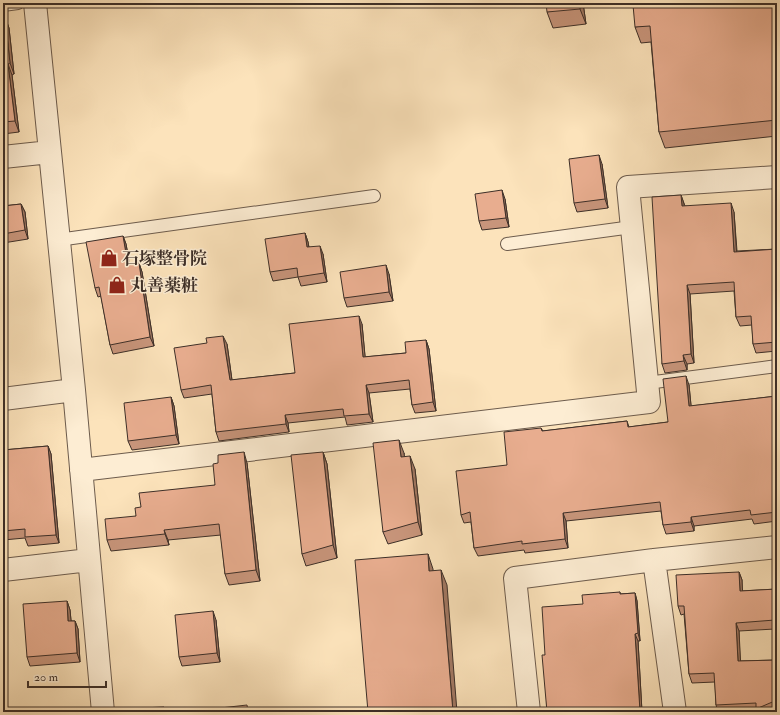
<svg xmlns="http://www.w3.org/2000/svg" width="780" height="715" font-family="'IM FELL Double Pica','Noto Serif JP',serif">
<style>
.lines{fill:none;stroke-linecap:round;stroke-linejoin:round}
.service-casing{stroke:#6d5c4d;stroke-width:14}
.minor-casing{stroke:#6d5c4d;stroke-width:24}
.service{stroke:#fdedd3;stroke-width:12}
.minor{stroke:#fdedd3;stroke-width:22}
.wall{fill:#c8957b;stroke:#3d2f28;fill-rule:evenodd}
.shaded-wall{fill:#a27964;stroke:#3d2f28}
.building{fill:#e8ad8f;stroke:#3d2f28;fill-rule:evenodd}
.labels{text-anchor:middle;stroke-width:3;stroke-linejoin:round;paint-order:stroke}
.poi-label{font-size:17px;font-weight:bold;fill:#3d2f28;stroke:#fdedd3;text-anchor:start}
</style>
<rect width="100%" height="100%" fill="#fce3bb"/>
<filter id="stains"><feTurbulence type="fractalNoise" baseFrequency=".005" numOctaves="4"/><feColorMatrix values="0 0 0 0 .2 0 0 0 0 .09 0 0 0 0 .02 0 0 0 .5 -.17"/></filter>
<radialGradient id="worn" r=".72"><stop offset=".6" stop-color="#630" stop-opacity="0"/><stop offset="1" stop-color="#630" stop-opacity=".3"/></radialGradient>
<g class="lines">
<!-- service casing -->
<g class="service-casing">
<path id="service" d="M 3,5 L 18,3
M 58,240 L 374,196
M 507,244 L 632,227
M 647,383 L 777,366"/>
</g>
<!-- minor casing -->
<g class="minor-casing">
<path id="minor" d="M 35,3 L 74,390 L 103,712
M 3,157 L 50,152
M 3,399 L 74,390
M 81,470 L 649,402 L 628,187 L 777,177
M 654,560 L 675,712
M 3,570 L 89,560
M 529,712 L 515,578 L 654,560 L 777,547"/>
</g>
<!-- service -->
<use href="#service" class="service"/>
<!-- minor -->
<use href="#minor" class="minor"/>
</g>
<!-- wall -->
<path class="wall" d="M 583,3 L 586,24 L 553,28 L 547,12 Z
M 777,3 L 777,136 L 665,148 L 659,132 L 651,42 L 641,43 L 635,27 Z
M 3,17 L 5,17 L 9,28 L 14,74 L 12,75 L 19,132 L 3,134 Z
M 602,164 L 608,208 L 577,212 L 574,203 Z
M 681,195 L 685,206 L 734,212 L 737,251 L 777,249 L 777,351 L 756,353 L 753,344 L 752,325 L 740,326 L 736,317 L 734,291 L 690,294 L 694,363 L 687,364 L 687,370 L 665,373 L 662,364 Z
M 505,199 L 509,227 L 482,230 L 479,221 Z
M 21,204 L 25,212 L 28,239 L 3,243 L 3,206 Z
M 305,233 L 308,242 L 309,247 L 323,254 L 327,282 L 301,286 L 298,277 L 273,281 L 270,272 Z
M 123,236 L 126,244 L 130,265 L 139,263 L 142,272 L 154,346 L 113,354 L 110,345 L 101,296 L 98,297 L 95,288 Z
M 389,274 L 393,301 L 347,307 L 344,298 Z
M 362,324 L 365,357 L 406,353 L 426,340 L 429,349 L 436,411 L 415,413 L 412,405 L 410,389 L 369,393 L 373,422 L 347,425 L 345,417 L 288,423 L 289,432 L 219,441 L 216,432 L 212,394 L 184,398 L 181,390 L 227,344 L 232,380 L 295,373 Z
M 689,385 L 691,406 L 777,396 L 777,521 L 754,524 L 752,519 L 694,526 L 694,531 L 666,534 L 663,525 L 661,511 L 566,521 L 568,548 L 525,553 L 524,550 L 478,556 L 474,548 L 471,522 L 464,523 L 461,515 L 507,465 L 541,428 L 543,431 L 627,421 L 629,427 L 668,422 Z
M 171,397 L 174,406 L 179,444 L 132,450 L 128,441 Z
M 48,446 L 51,454 L 59,543 L 28,546 L 25,538 L 3,540 L 3,450 Z
M 323,452 L 327,464 L 337,558 L 306,566 L 302,554 Z
M 404,453 L 404,457 L 415,469 L 422,535 L 388,544 L 383,532 Z
M 247,463 L 260,581 L 229,585 L 225,574 L 221,535 L 168,540 L 169,545 L 111,551 L 107,540 L 136,516 L 141,507 L 215,485 Z
M 739,572 L 742,580 L 742,591 L 777,589 L 777,710 L 773,712 L 718,712 L 716,705 L 715,682 L 692,683 L 689,674 L 684,614 L 681,615 L 678,606 ZM 775,629 L 777,660 L 740,661 L 739,631 Z
M 620,592 L 620,594 L 635,593 L 637,601 L 640,641 L 638,641 L 642,712 L 547,712 L 545,655 L 583,604 Z
M 67,601 L 70,610 L 71,621 L 75,621 L 78,629 L 80,662 L 30,666 L 27,657 Z
M 216,620 L 220,662 L 182,666 L 179,657 Z"/>
<!-- shaded-wall -->
<path class="shaded-wall" d="M 579,3 L 583,3 L 586,24 L 580,9 Z
M 5,17 L 9,28 L 14,74 L 10,63 Z
M 8,64 L 12,75 L 19,132 L 15,121 Z
M 599,155 L 602,164 L 608,208 L 605,199 Z
M 502,190 L 505,199 L 509,227 L 506,218 Z
M 681,195 L 684,204 L 685,215 L 682,206 Z
M 731,203 L 734,212 L 737,260 L 734,252 Z
M 21,204 L 25,212 L 28,239 L 25,230 Z
M 305,233 L 308,242 L 310,256 L 307,247 Z
M 123,236 L 126,244 L 131,274 L 128,265 Z
M 320,246 L 323,254 L 327,282 L 324,273 Z
M 139,263 L 142,272 L 154,346 L 150,337 Z
M 386,265 L 389,274 L 393,301 L 389,292 Z
M 687,285 L 690,294 L 694,363 L 691,354 Z
M 359,316 L 362,324 L 366,366 L 363,357 Z
M 223,336 L 227,344 L 233,388 L 230,380 Z
M 426,340 L 429,349 L 436,411 L 433,402 Z
M 683,355 L 687,364 L 687,370 L 684,361 Z
M 686,376 L 689,385 L 692,415 L 689,406 Z
M 366,385 L 369,393 L 373,422 L 369,414 Z
M 171,397 L 174,406 L 179,444 L 176,435 Z
M 285,415 L 288,423 L 289,432 L 286,424 Z
M 399,440 L 404,453 L 406,470 L 401,457 Z
M 48,446 L 51,454 L 59,543 L 56,535 Z
M 244,452 L 247,463 L 260,581 L 256,570 Z
M 323,452 L 327,464 L 337,558 L 333,545 Z
M 410,456 L 415,469 L 422,535 L 418,522 Z
M 563,513 L 566,521 L 568,548 L 565,539 Z
M 691,517 L 694,526 L 694,531 L 691,522 Z
M 164,530 L 168,540 L 169,545 L 165,534 Z
M 428,554 L 433,569 L 434,586 L 429,571 Z
M 441,570 L 447,585 L 457,712 L 453,712 Z
M 739,572 L 742,580 L 743,600 L 740,591 Z
M 635,593 L 637,601 L 640,641 L 638,633 Z
M 67,601 L 70,610 L 72,630 L 68,621 Z
M 213,611 L 216,620 L 220,662 L 217,653 Z
M 75,621 L 78,629 L 80,662 L 77,653 Z
M 736,623 L 739,631 L 741,670 L 738,661 Z
M 635,634 L 638,641 L 642,712 L 640,712 L 640,711 Z"/>
<!-- building -->
<path class="building" d="M 546,3 L 579,3 L 580,9 L 547,12 Z
M 646,3 L 777,3 L 777,120 L 659,132 L 650,26 L 635,27 L 633,5 Z
M 3,17 L 5,17 L 10,63 L 8,64 L 15,121 L 3,122 Z
M 599,155 L 605,199 L 574,203 L 569,159 Z
M 502,190 L 506,218 L 479,221 L 475,194 Z
M 681,195 L 682,206 L 731,203 L 734,252 L 777,249 L 777,342 L 753,344 L 751,316 L 736,317 L 734,282 L 687,285 L 691,354 L 683,355 L 684,361 L 662,364 L 652,197 Z
M 21,204 L 25,230 L 3,234 L 3,206 Z
M 305,233 L 307,247 L 320,246 L 324,273 L 298,277 L 297,268 L 270,272 L 265,239 Z
M 123,236 L 128,265 L 139,263 L 150,337 L 110,345 L 99,287 L 95,288 L 86,242 Z
M 386,265 L 389,292 L 344,298 L 340,272 Z
M 359,316 L 363,357 L 406,353 L 405,342 L 426,340 L 433,402 L 412,405 L 409,380 L 366,385 L 369,414 L 344,416 L 343,409 L 285,415 L 286,424 L 216,432 L 211,385 L 181,390 L 174,348 L 207,343 L 206,338 L 223,336 L 230,380 L 295,373 L 289,324 Z
M 686,376 L 689,406 L 777,396 L 777,512 L 751,515 L 750,510 L 691,517 L 691,522 L 663,525 L 660,502 L 563,513 L 565,539 L 522,544 L 522,541 L 474,548 L 470,512 L 461,515 L 456,471 L 507,465 L 504,432 L 541,428 L 542,431 L 627,421 L 628,427 L 668,422 L 663,379 Z
M 171,397 L 176,435 L 128,441 L 124,403 Z
M 399,440 L 401,457 L 410,456 L 418,522 L 383,532 L 373,443 Z
M 48,446 L 56,535 L 25,537 L 25,529 L 3,531 L 3,450 Z
M 244,452 L 256,570 L 225,574 L 219,524 L 164,530 L 165,534 L 107,540 L 105,519 L 136,516 L 135,508 L 141,507 L 139,493 L 215,485 L 213,464 L 218,463 L 218,455 Z
M 323,452 L 333,545 L 302,554 L 291,455 Z
M 428,554 L 429,571 L 441,570 L 453,712 L 368,712 L 355,560 Z
M 739,572 L 740,591 L 777,589 L 777,700 L 756,709 L 756,703 L 716,705 L 714,673 L 689,674 L 684,606 L 678,606 L 676,575 ZM 775,620 L 777,660 L 738,661 L 736,623 Z
M 620,592 L 620,594 L 635,593 L 638,633 L 635,634 L 640,711 L 629,712 L 547,712 L 542,655 L 545,655 L 542,607 L 583,604 L 582,595 Z
M 67,601 L 68,621 L 75,621 L 77,653 L 27,657 L 23,604 Z
M 213,611 L 217,653 L 179,657 L 175,615 Z
M 247,705 L 248,712 L 185,712 Z
M 164,707 L 164,712 L 141,712 L 141,708 Z"/>
<!-- icons -->
<defs>
<g id="shop-bare" transform="scale(1.38)"><path d="M-5-2.5h2.3a2.7 3.5 0 0 1 5.4 0H5L5.5 6h-11ZM-1.5-2.5h3a1.5 2.3 0 0 0-3 0Z" fill="#8f2418" stroke="#fdedd3" stroke-width="2.5" paint-order="stroke"/></g>
</defs>
<g fill-rule="evenodd">
<use href="#shop-bare" x="109" y="258"/>
<use href="#shop-bare" x="117" y="285"/>
</g>
<g class="labels">
<!-- poi labels -->
<g class="poi-label">
<text x="122" y="264">石塚整骨院</text>
<text x="130" y="291">丸善薬粧</text>
</g>
</g>
<!-- margin -->
<rect width="780" height="715" fill="none" stroke="#fce3bb" stroke-width="16"/>
<rect x="4" y="4" width="772" height="707" fill="none" stroke="#3d2f28" stroke-width="2"/>
<rect x="8" y="8" width="764" height="699" fill="none" stroke="#3d2f28"/>
<!-- scale -->
<path d="M28 681v6h78v-6" fill="none" stroke="#3d2f28" stroke-width="2"/>
<text x="34" y="681" font-size="12" fill="#3d2f28" stroke="#fdedd3" stroke-width="3" paint-order="stroke">20 m</text>
<rect width="100%" height="100%" filter="url(#stains)"/>
<rect width="100%" height="100%" fill="url(#worn)"/>
</svg>
